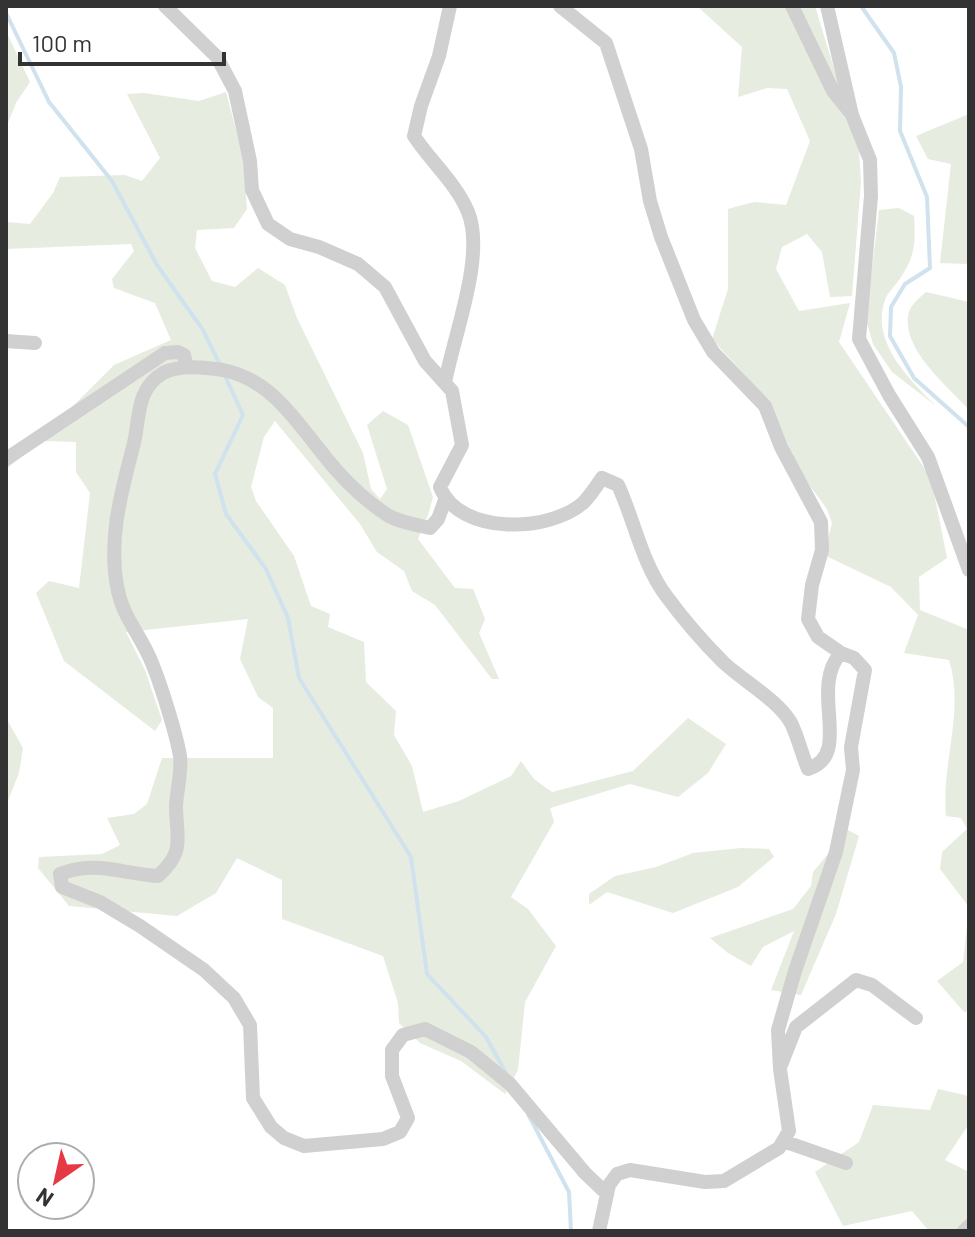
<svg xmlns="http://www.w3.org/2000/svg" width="975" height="1237" font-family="Barlow,sans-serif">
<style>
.green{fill:#e6ecdf}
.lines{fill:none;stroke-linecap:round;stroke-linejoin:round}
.stream{stroke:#cfe2ee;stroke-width:4}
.minor{stroke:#d0d0d0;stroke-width:14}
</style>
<rect width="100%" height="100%" fill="#fff"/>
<!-- green -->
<path class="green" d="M 697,6 L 815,6 L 859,151 L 861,181 L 852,296 L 830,297 L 822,252 L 807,234 L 782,247 L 776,269 L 799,311 L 850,303 L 839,342 L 931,478 L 947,558 L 919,577 L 920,610 L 969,630 L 969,1011 L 964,1012 L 937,981 L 963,962 L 969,907 L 940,869 L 942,852 L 967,829 L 961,818 L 946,816 C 941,764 965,710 949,660 L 904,653 L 918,615 L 891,587 L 824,555 L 832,523 L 827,509 L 801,474 L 768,400 L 712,339 L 728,289 L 728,209 L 754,202 L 786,205 L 810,141 L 787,89 L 767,88 L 738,97 L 742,47 Z
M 6,31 L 30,82 L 16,103 L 6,128 Z
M 226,92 L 243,157 L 247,209 L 234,228 L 197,230 L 195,248 L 212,281 L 235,287 L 258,268 L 285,285 L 297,318 L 363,453 L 371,489 L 380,499 L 387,489 L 367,425 L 383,411 L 408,425 L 433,497 L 428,515 L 418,539 L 455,588 L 473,589 L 485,619 L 479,633 L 499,679 L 492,679 L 435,605 L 412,591 L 404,571 L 377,552 L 360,524 L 275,421 L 264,437 L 251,487 L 256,501 L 294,556 L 311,606 L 330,614 L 328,627 L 364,642 L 366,682 L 396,711 L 394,735 L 412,766 L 423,812 L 459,801 L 511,776 L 521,761 L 534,779 L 552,792 L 633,771 L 688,718 L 726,744 L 708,773 L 678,797 L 630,784 L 550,808 L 554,822 L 511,897 L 528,909 L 556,946 L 525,1002 L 518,1070 L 505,1094 L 461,1061 L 420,1043 L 399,1023 L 398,1003 L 383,956 L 282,919 L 282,880 L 237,858 L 216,893 L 177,916 L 69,906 L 38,868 L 39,857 L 102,854 L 120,845 L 107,818 L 134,814 L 147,804 L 162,758 L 273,758 L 273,708 L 258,697 L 240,659 L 248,619 L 126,632 L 145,670 L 162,720 L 155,731 L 64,661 L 36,593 L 49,581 L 79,588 L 90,493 L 76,472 L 76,442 L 42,441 L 6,469 L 6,451 L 69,410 L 114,365 L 171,340 L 155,303 L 114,288 L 112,279 L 134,251 L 131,244 L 6,249 L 6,222 L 30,224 L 53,193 L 60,177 L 125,175 L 142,181 L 160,158 L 127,94 L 144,93 L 199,101 Z
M 969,114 L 969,264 L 940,263 L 951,164 L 928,159 L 916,136 Z
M 899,208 L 914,216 C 916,243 915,257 899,280 C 895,286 887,293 885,300 C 870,342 910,380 936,406 L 892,372 L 873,344 L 866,320 L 879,210 Z
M 926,292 L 969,302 L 969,410 C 949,387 904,352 908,317 C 909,306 918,299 926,292 Z
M 6,718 L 23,748 L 19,773 L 6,806 Z
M 848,830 L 859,836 L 836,914 L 801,995 L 771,990 L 794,931 L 763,947 L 751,966 L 728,953 L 710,938 L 793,909 L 811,886 L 813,872 Z
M 741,848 L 769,849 L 774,857 L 738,887 L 673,913 L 607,892 L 589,905 L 589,894 L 615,876 L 656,867 L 693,853 Z
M 938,1089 L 969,1096 L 969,1124 L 945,1160 L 969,1172 L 969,1231 L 929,1231 L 912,1211 L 843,1226 L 815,1172 L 859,1142 L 873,1105 L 930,1110 Z"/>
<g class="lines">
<!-- stream -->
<path class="stream" d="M 861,6 L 894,53 L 901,87 L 900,131 L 927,197 L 930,268 L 905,284 L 891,307 L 890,336 L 914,378 L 969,427
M 6,13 L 49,102 L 112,181 L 157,265 L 203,330 L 220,365
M 225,376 L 243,415 L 215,474 L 226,514 L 266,569 L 288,618 L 299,678 L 411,857 L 427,974 L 486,1037 L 507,1075
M 528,1114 L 569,1192 L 571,1231"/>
<!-- minor -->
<path class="minor" d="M 165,6 L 217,57 L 235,91 L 250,161 L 252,190 L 268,224 L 290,239 L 319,247 L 358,264 L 385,287 L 425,361 L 452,391 L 462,445 L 440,487 C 459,535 548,533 583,503 C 590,496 596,487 602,478 L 618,485 C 635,522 642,564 667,597 C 684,620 703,642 723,662 C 743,681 778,700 791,723 C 798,737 802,755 808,769 C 854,755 808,688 841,653 L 854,658 L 865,670 L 851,747 L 853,770 L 836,852 L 795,971 L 778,1030 L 780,1069 L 789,1131 L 779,1148 L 724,1181 L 705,1182 L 630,1170 L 617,1174 L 609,1185 L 599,1231
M 560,6 L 606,43 L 641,149 L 650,201 L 661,237 L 694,320 L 713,352 L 765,406 L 781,447 L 821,522 L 822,550 L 812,585 L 808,619 L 818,637 L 841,653
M 792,6 L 833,91 L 849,111
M 827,6 L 852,115 L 870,160 L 871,196 L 859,339 L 889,395 L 928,457 L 969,570
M 6,341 L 35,343
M 445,383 C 453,337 486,256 468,212 C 456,183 431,162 414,136 L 421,106 L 439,56 L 450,6
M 6,459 L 165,353 L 178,352 L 184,355 L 187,367
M 445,500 L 438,519 L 430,528 C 417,525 400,522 389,516 C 362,499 338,474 319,449 C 292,415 268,379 223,370 C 205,367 180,364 163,373 C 136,389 140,417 134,443 C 122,490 108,537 117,586 C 122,617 141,635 152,663 C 161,685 176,733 180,756 C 182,772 177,789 176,805 C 176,838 186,851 158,876 C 123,874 95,860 60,874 L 62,887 L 100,902 L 140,926 L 204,970 L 234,998 L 250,1025 L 253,1098 L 271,1127 L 284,1138 L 304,1146 L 383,1139 L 400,1132 L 408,1118 L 392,1076 L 392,1050 L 403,1035 L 425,1029 L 471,1052 L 510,1084 L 585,1173 L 607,1194
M 781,1065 L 796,1027 L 856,980 L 872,985 L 916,1018
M 783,1141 L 846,1163
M 964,1231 L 969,1226"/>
</g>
<!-- border -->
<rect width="975" height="1237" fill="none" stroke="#333333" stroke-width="16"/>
<!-- north arrow -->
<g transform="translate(56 1181) rotate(214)"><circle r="38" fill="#ffffff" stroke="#adadad" stroke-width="2"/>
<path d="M0-6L14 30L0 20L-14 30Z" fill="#e63946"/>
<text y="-12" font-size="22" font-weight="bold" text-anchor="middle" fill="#333333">N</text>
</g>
<!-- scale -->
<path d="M20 52v12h204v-12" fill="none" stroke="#333333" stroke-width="4"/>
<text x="32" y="52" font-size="24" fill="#333333" stroke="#ffffff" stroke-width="6" paint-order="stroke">100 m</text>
</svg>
